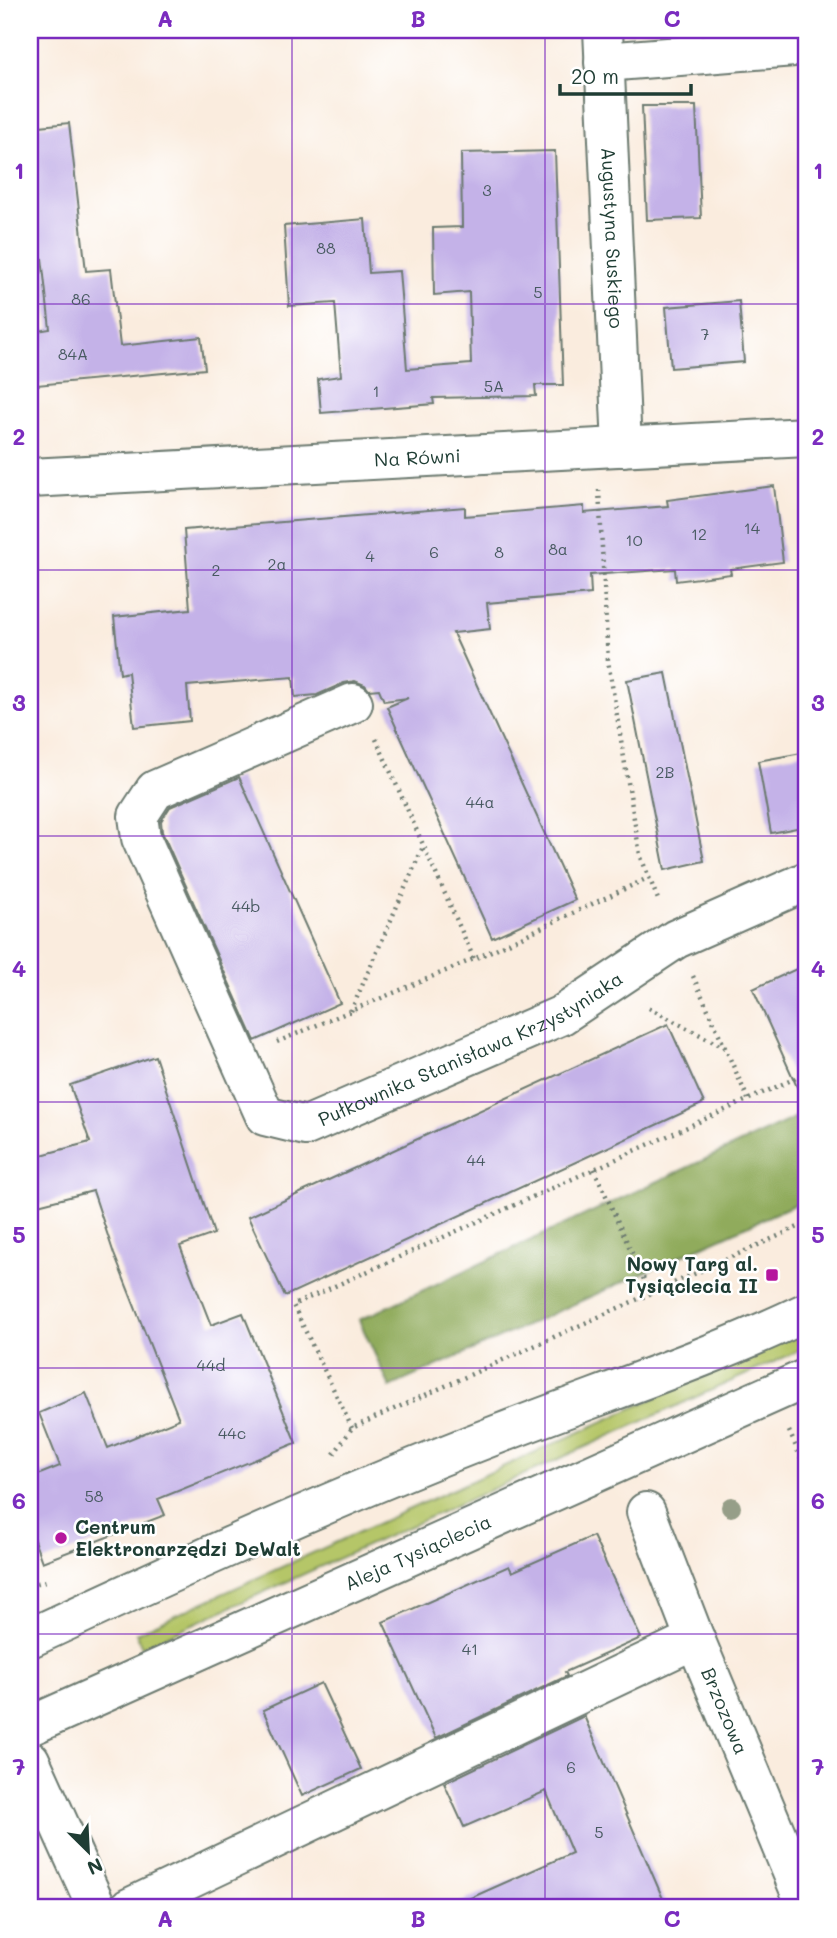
<svg xmlns="http://www.w3.org/2000/svg" width="837" height="1938" font-family="Mali,sans-serif">
<style>
.green{fill:#b5c668;stroke:#6a824e;stroke-width:2}
.forest{fill:#90ab5c;stroke:#587448;stroke-width:2}
.building{fill:#c4b2e8}
.lines{fill:none;stroke-linecap:round;stroke-linejoin:round}
.minor-casing{stroke:#6c7a70;stroke-width:42}
.major-casing{stroke:#6c7a70;stroke-width:42}
.path{stroke:#6c7a70;stroke-width:4.5;stroke-dasharray:2 5;stroke-linecap:butt}
.minor{stroke:#fff;stroke-width:38}
.major{stroke:#fff;stroke-width:38}
.tree{fill:#969e88}
.grid{fill:none;stroke:#7b2cbf;stroke-width:2;stroke-opacity:0.55}
.poi-dot{fill:#b5179e;stroke:#fff;stroke-width:2.5}
.labels{text-anchor:middle;stroke-width:5;stroke-linejoin:round;paint-order:stroke}
.number-label{font-size:16px;fill:#485a61}
.street-label{font-size:19px;fill:#1f3d34;stroke:#fff}
.poi-label{font-size:19px;font-weight:bold;fill:#1f3d34;stroke:#fff;text-anchor:end}
.neatline{fill:none;stroke:#7b2cbf;stroke-width:2.5}
.grid-label{font-size:23px;text-anchor:middle;font-weight:bold;fill:#7b2cbf}
</style>
<rect width="100%" height="100%" fill="#fff"/>
<filter id="ink" filterUnits="userSpaceOnUse"><feTurbulence type="fractalNoise" baseFrequency=".0143" numOctaves="2"/><feDisplacementMap in="SourceGraphic" scale="14" xChannelSelector="R" yChannelSelector="G"/><feConvolveMatrix kernelMatrix="1 2 1 2 8 2 1 2 1" color-interpolation-filters="sRGB"/></filter>
<filter id="wash" filterUnits="userSpaceOnUse"><feTurbulence type="fractalNoise" baseFrequency=".00686" numOctaves="4" result="noise"/><feDisplacementMap in="SourceGraphic" scale="28" xChannelSelector="R" yChannelSelector="G"/><feGaussianBlur stdDeviation="1.57" result="paint"/><feColorMatrix in="noise" values="0 0 0 0 0 0 0 0 0 0 0 0 0 0 0 0 0 1.4 0 .05"/><feComposite in="paint" operator="in"/></filter>
<g filter="url(#wash)">
<rect width="100%" height="100%" fill="#faecde"/>
<!-- green -->
<path class="green" d="M 807,1329 L 807,1347 L 142,1647 L 136,1633 Z"/>
<!-- forest -->
<path class="forest" d="M 807,1112 L 807,1199 L 390,1387 L 359,1320 Z"/>
<g id="blocks">
<!-- building -->
<path class="building" d="M 642,106 L 696,106 L 701,218 L 647,220 Z
M 69,123 L 86,271 L 111,269 L 120,346 L 201,337 L 205,369 L 37,385 L 31,332 L 50,329 L 42,258 L 30,259 L 30,127 Z
M 555,151 L 563,385 L 535,385 L 536,396 L 433,398 L 434,404 L 321,413 L 318,379 L 341,376 L 335,303 L 289,306 L 284,226 L 365,219 L 369,273 L 399,271 L 407,369 L 471,364 L 469,292 L 434,295 L 433,228 L 462,227 L 461,153 Z
M 739,301 L 744,362 L 671,368 L 666,307 Z
M 774,486 L 783,562 L 730,569 L 731,574 L 676,581 L 675,569 L 590,575 L 591,594 L 487,603 L 490,629 L 453,633 L 575,900 L 492,938 L 387,707 L 408,698 L 384,701 L 379,689 L 369,690 L 365,685 L 355,681 L 344,683 L 317,695 L 295,697 L 293,677 L 187,686 L 190,721 L 134,727 L 128,672 L 120,674 L 114,617 L 190,609 L 184,530 L 465,507 L 465,516 L 584,506 L 584,513 L 668,506 L 667,500 Z
M 666,673 L 704,861 L 665,870 L 627,680 Z
M 807,752 L 807,826 L 771,833 L 758,761 Z
M 239,777 L 340,1003 L 255,1041 L 162,832 L 161,821 L 170,807 Z
M 807,964 L 807,1109 L 753,989 Z
M 668,1024 L 704,1103 L 285,1296 L 248,1217 Z
M 155,1056 L 214,1234 L 180,1246 L 211,1325 L 243,1313 L 296,1443 L 158,1499 L 165,1515 L 42,1562 L 30,1529 L 30,1478 L 60,1466 L 39,1413 L 86,1393 L 108,1448 L 179,1419 L 114,1254 L 93,1191 L 30,1207 L 30,1158 L 90,1142 L 70,1085 Z
M 593,1536 L 641,1638 L 565,1672 L 567,1676 L 436,1738 L 383,1622 L 509,1566 L 512,1572 Z
M 321,1683 L 361,1769 L 302,1796 L 263,1710 Z
M 584,1716 L 667,1908 L 448,1908 L 572,1853 L 546,1791 L 464,1827 L 444,1783 Z"/>
</g>
</g>
<g filter="url(#ink)">
<use href="#blocks" fill-opacity="0" stroke="#6c7a70" stroke-width="2"/>
<g class="lines">
<!-- minor casing -->
<g class="minor-casing">
<g id="minor">
<path id="s1" d="M 603,30 L 622,447"/>
<path d="M 604,62 L 807,46"/>
<path id="s2" d="M 30,478 L 807,437"/>
<path id="s3" d="M 353,703 L 155,790 L 138,816 L 141,838 L 265,1116 L 306,1126 L 562,1015 L 676,939 L 807,881"/>
<path id="s4" d="M 646,1512 L 695,1639 L 807,1908"/>
<path d="M 30,1760 L 97,1908"/>
<path d="M 129,1908 L 695,1639"/>
</g>
</g>
<!-- major casing -->
<g class="major-casing">
<g id="major">
<path d="M 30,1638 C 185,1566 342,1494 501,1433 C 604,1393 708,1359 807,1312"/>
<path id="s5" d="M 30,1726 L 807,1378"/>
</g>
</g>
<!-- path -->
<path class="path" d="M 599,490 L 608,661 L 640,855 L 659,902
M 376,739 L 474,959
M 693,976 L 748,1099
M 649,1008 L 725,1048
M 351,1011 L 423,847
M 277,1042 L 474,959 L 648,878
M 594,1169 L 650,1293
M 352,1428 L 293,1305 L 807,1073
M 789,1431 L 807,1472
M 334,1454 L 352,1428 L 807,1223
M 30,1581 L 38,1583 L 46,1581"/>
<!-- minor -->
<use href="#minor" class="minor"/>
<!-- major -->
<use href="#major" class="major"/>
</g>
<!-- trees -->
<circle class="tree" cx="731" cy="1507" r="10"/>
</g>
<!-- grid -->
<path class="grid" d="M 292,30 L 292,1908M 545,30 L 545,1908M 30,304 L 807,304M 30,570 L 807,570M 30,836 L 807,836M 30,1102 L 807,1102M 30,1368 L 807,1368M 30,1634 L 807,1634"/>
<!-- markers -->
<g class="poi-dot">
<rect x="765" y="1268" width="14" height="14" rx="3.5"/>
<circle cx="61" cy="1538" r="7"/>
</g>
<g class="labels">
<!-- number labels -->
<g class="number-label">
<text x="487" y="196">3</text>
<text x="326" y="254">88</text>
<text x="538" y="298">5</text>
<text x="81" y="305">86</text>
<text x="705" y="340">7</text>
<text x="73" y="360">84A</text>
<text x="494" y="392">5A</text>
<text x="376" y="397">1</text>
<text x="752" y="534">14</text>
<text x="699" y="540">12</text>
<text x="634" y="546">10</text>
<text x="558" y="555">8a</text>
<text x="434" y="558">6</text>
<text x="499" y="558">8</text>
<text x="370" y="562">4</text>
<text x="277" y="570">2a</text>
<text x="216" y="576">2</text>
<text x="665" y="778">2B</text>
<text x="480" y="808">44a</text>
<text x="246" y="912">44b</text>
<text x="476" y="1166">44</text>
<text x="211" y="1371">44d</text>
<text x="232" y="1439">44c</text>
<text x="94" y="1502">58</text>
<text x="470" y="1655">41</text>
<text x="571" y="1773">6</text>
<text x="599" y="1838">5</text>
</g>
<!-- street labels -->
<g class="street-label">
<text dy="7" stroke="none"><textPath href="#s1" startOffset="208">Augustyna Suskiego</textPath></text>
<text dy="7" stroke="none"><textPath href="#s2" startOffset="388">Na Równi</textPath></text>
<text dy="7" stroke="none"><textPath href="#s3" startOffset="798">Pułkownika Stanisława Krzystyniaka</textPath></text>
<text dy="7" stroke="none"><textPath href="#s5" startOffset="425">Aleja Tysiąclecia</textPath></text>
<text dy="7" stroke="none"><textPath href="#s4" startOffset="214">Brzozowa</textPath></text>
</g>
<!-- poi labels -->
<g class="poi-label">
<text x="758" y="1271">Nowy Targ al.<tspan x="758" dy="22">Tysiąclecia II</tspan></text>
<text x="75" y="1534" text-anchor="start">Centrum<tspan x="75" dy="22">Elektronarzędzi DeWalt</tspan></text>
</g>
</g>
<!-- margin -->
<rect width="837" height="1938" fill="none" stroke="#fff" stroke-width="77"/>
<!-- north arrow -->
<g transform="translate(88 1851) rotate(156)" stroke="#ffffff" stroke-width="5" paint-order="stroke">
<path d="M0-5L12 26L0 18L-12 26Z" fill="#1f3d34"/>
<text y="-10" font-size="19" font-weight="bold" text-anchor="middle" fill="#1f3d34">N</text>
</g>
<!-- scale -->
<path d="M560 84v10h131v-10" fill="none" stroke="#1f3d34" stroke-width="3.5"/>
<text x="571" y="84" font-size="21" fill="#1f3d34" stroke="#ffffff" stroke-width="5" paint-order="stroke">20 m</text>
<rect x="38" y="38" width="760" height="1861" class="neatline"/>
<g class="grid-label">
<text x="165" y="27">A</text>
<text x="418" y="27">B</text>
<text x="672" y="27">C</text>
<text x="19" y="179">1</text>
<text x="818" y="179">1</text>
<text x="19" y="445">2</text>
<text x="818" y="445">2</text>
<text x="19" y="711">3</text>
<text x="818" y="711">3</text>
<text x="19" y="977">4</text>
<text x="818" y="977">4</text>
<text x="19" y="1243">5</text>
<text x="818" y="1243">5</text>
<text x="19" y="1509">6</text>
<text x="818" y="1509">6</text>
<text x="19" y="1775">7</text>
<text x="818" y="1775">7</text>
<text x="165" y="1927">A</text>
<text x="418" y="1927">B</text>
<text x="672" y="1927">C</text>
</g>
</svg>
